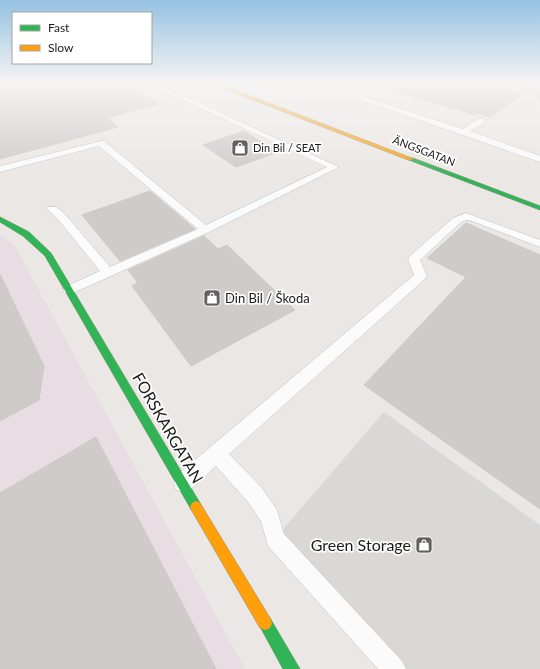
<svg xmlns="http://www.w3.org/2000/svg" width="540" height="669" font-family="Lato,sans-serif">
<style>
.industrial{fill:#e7dde3}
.forest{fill:#c7d5bb}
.parking{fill:#dad8d7}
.building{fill:#cecbc9;stroke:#ccc9c6}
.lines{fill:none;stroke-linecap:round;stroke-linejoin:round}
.lane-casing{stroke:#c1bfbe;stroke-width:1}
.fast-casing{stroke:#91907e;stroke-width:1}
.slow-casing{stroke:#91907e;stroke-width:1}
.path{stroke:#d3c6c6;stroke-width:1.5;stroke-dasharray:1 1;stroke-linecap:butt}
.lane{fill:#fcfbfb;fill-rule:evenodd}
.fast{fill:#30b455;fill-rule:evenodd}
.slow{fill:#ff9f0a;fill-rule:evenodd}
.labels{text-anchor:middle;stroke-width:3.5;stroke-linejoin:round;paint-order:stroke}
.far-poi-label{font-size:11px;fill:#1b1b1b;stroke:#fff;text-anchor:start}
.far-street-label{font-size:11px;fill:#1b1b1b;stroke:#fff}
.poi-label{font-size:13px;fill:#1b1b1b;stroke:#fff;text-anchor:start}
.near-street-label{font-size:16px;fill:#1b1b1b;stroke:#fff}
.near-poi-label{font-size:16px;fill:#1b1b1b;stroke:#fff;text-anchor:end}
</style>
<rect width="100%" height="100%" fill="#eae7e4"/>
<!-- industrial -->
<path class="industrial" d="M 0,236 L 13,243 L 245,669 L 0,669 Z"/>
<!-- forest -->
<path class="forest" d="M 500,82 L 540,82 L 540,101 C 533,90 512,86 500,82 Z"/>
<!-- parking -->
<path class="parking" d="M 384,412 L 540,525 L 540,669 L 407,669 L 278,535 Z"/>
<!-- building -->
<path class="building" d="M 0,82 L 125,82 L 158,104 L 107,118 L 118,127 L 0,159 Z
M 388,82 L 478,82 L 522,94 L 490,117 L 478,113 L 475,115 L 387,89 Z
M 244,131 L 278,152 L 236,167 L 203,145 Z
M 150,191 L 195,229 L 120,261 L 82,215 Z
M 466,223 L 540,255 L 540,509 L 364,385 L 466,277 L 427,258 Z
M 204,236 L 218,249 L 227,245 L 295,310 L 191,366 L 132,286 L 138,283 L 128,270 Z
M 0,274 L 44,366 L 39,400 L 0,421 Z
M 96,437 L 216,669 L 0,669 L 0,493 Z"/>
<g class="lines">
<!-- lane casing -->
<g class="lane-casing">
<path id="lane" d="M 144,82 L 153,82 L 339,167 L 209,232 L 73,293 L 69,294 L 65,293 L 63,290 L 65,287 L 100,271 L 56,217 L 47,209 L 48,207 L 56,207 L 64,213 L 110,267 L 198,229 L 99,146 L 0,172 L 0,166 L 101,141 L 104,141 L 206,225 L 327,167 Z
M 349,92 L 463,129 L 478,119 L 484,119 L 484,123 L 470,131 L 540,156 L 540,162 L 347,95 L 346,94 Z
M 466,213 L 540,240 L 540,247 L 472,221 L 467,220 L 461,222 L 420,260 L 427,276 L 425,279 L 229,454 L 262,488 L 277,510 L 284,534 L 402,661 L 406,669 L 378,669 L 268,546 L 261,521 L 248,502 L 216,466 L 190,490 L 183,492 L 176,490 L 174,483 L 176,476 L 414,275 L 408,259 L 410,256 L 453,218 Z"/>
</g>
<!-- fast casing -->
<g class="fast-casing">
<path id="fast" d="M 409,158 L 413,158 L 540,206 L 540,210 L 409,160 Z
M 0,217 L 29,232 L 51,253 L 200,503 L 202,507 L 200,511 L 196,513 L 192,511 L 45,256 L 23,236 L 0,222 Z
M 265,616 L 270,618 L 300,669 L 283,669 L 258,623 L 260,618 Z"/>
</g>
<!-- slow casing -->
<g class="slow-casing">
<path id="slow" d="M 207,82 L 214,82 L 414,159 L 409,160 Z
M 196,501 L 200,503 L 270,618 L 272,623 L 270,628 L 265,630 L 260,628 L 192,511 L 190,507 L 192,503 Z"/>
</g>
<!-- path -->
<path class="path" d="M 500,82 L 540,96"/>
<!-- lane -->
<use href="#lane" class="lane"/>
<!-- fast -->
<use href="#fast" class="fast"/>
<!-- slow -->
<use href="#slow" class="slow"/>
</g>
<!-- sky -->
<linearGradient id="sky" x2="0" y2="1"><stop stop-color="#95c2e2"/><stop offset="0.47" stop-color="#f6f4f3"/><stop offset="1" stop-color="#f6f4f3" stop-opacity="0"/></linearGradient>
<rect width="540" height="176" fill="url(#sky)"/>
<!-- icons -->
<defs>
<g id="shop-square" transform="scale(0.9)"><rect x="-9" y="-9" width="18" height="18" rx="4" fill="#636261" stroke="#fff"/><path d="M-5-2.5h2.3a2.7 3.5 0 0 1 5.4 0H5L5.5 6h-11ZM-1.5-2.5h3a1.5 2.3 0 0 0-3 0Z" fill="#fff"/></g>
</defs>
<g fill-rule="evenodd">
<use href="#shop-square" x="240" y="148"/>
<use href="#shop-square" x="212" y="298"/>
<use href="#shop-square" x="424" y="545"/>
</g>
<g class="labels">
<!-- far-poi labels -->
<g class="far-poi-label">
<text x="253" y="152">Din Bil / SEAT</text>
</g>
<!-- far-street labels -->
<g class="far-street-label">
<text transform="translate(424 151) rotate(21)" y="4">ÄNGSGATAN</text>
</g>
<!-- poi labels -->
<g class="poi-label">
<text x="225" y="303">Din Bil / Škoda</text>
</g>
<!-- near-street labels -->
<g class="near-street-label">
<text transform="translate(168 428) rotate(60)" y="6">FORSKARGATAN</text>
</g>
<!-- near-poi labels -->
<g class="near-poi-label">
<text x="411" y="551">Green Storage</text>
</g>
</g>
<!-- legend -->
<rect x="12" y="12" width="140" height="52" fill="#ffffff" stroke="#a4a4a4"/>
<rect x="20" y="25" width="20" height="6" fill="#30b455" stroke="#a4a4a4"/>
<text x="48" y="32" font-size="12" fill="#1b1b1b">Fast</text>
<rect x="20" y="45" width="20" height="6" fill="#ff9f0a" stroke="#a4a4a4"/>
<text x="48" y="52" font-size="12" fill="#1b1b1b">Slow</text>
</svg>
